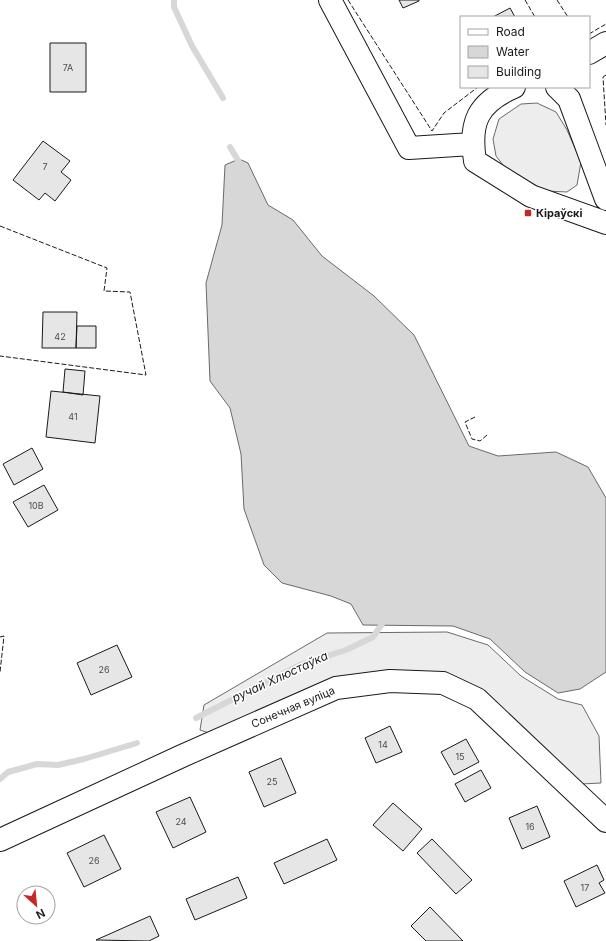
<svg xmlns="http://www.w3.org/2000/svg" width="606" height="941" font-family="Inter,sans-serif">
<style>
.built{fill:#ededed;stroke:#6a6a6a}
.water{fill:#d7d7d7;stroke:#6a6a6a}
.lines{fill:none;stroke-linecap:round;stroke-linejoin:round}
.stream{stroke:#d7d7d7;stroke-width:6}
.building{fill:#e6e6e6;stroke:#1a1a1a}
.minor-casing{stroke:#1a1a1a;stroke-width:24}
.minor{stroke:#fff;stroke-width:22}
.fence{stroke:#1a1a1a;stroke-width:1;stroke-dasharray:5 2;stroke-linecap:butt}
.poi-dot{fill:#c62828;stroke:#fff;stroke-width:1.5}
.labels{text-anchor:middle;stroke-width:3;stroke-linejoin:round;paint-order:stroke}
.number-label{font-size:9px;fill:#4d4d4d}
.poi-label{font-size:11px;font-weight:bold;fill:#1a1a1a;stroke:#fff;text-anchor:start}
.street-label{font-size:11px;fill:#1a1a1a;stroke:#fff}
.water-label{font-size:12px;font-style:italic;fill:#1a1a1a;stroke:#fff}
</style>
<rect width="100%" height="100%" fill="#fff"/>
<!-- built -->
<path class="built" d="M 537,103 L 556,112 L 567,130 L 581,162 L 577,185 L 567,192 L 546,191 L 507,170 L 496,156 L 493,139 L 499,119 L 521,104 Z
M 447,632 L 488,645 L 521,676 L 558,699 L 582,705 L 599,736 L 601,783 L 581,784 L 483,694 L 391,676 L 215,735 L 200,730 L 204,705 L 327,633 Z"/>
<!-- water -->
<path class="water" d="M 239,159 L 248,163 L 268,205 L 293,220 L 322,256 L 374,296 L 414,335 L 469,446 L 498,456 L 556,452 L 588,467 L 606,498 L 606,672 L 580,689 L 558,693 L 525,672 L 490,639 L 453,626 L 363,625 L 351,604 L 331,596 L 282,583 L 264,565 L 244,509 L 241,454 L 230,408 L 210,381 L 206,283 L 222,225 L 225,165 Z"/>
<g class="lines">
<!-- stream -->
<path class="stream" d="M 174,0 L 174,7 L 192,46 L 223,98
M 230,147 L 242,167
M 196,718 L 302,664 L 346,650 L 373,637 L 382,624 L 382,616
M 0,779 L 8,772 L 37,764 L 58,765 L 84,759 L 137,743"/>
</g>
<!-- building -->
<path class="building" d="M 399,0 L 419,0 L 419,1 L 403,8 Z
M 510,8 L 515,17 L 493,17 Z
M 50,43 L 86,43 L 86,92 L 50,92 Z
M 43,141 L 70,161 L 61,172 L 71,180 L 55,201 L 45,193 L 39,200 L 13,180 Z
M 43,312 L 77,312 L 76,348 L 42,348 Z
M 77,326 L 96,326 L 96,348 L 76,348 Z
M 65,369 L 85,371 L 83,395 L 63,392 Z
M 51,391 L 100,396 L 95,443 L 46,437 Z
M 32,448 L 43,469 L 14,485 L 3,464 Z
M 44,485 L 58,510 L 28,527 L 13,502 Z
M 117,645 L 132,677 L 91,695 L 77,663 Z
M 390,726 L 402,752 L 376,763 L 365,738 Z
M 466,739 L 479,762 L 454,775 L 441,752 Z
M 281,758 L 296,793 L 264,807 L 249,772 Z
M 481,770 L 491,788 L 465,802 L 455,784 Z
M 190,797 L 206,832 L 173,848 L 156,812 Z
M 393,803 L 422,829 L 403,851 L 373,825 Z
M 537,806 L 550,837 L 522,849 L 509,818 Z
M 104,835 L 121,869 L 84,887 L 67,853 Z
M 327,839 L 337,860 L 284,884 L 274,863 Z
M 432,839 L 472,880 L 456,894 L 417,853 Z
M 597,865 L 604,880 L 599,883 L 605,893 L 576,907 L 564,881 Z
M 238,877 L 247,898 L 195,920 L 186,899 Z
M 430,907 L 463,941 L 426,941 L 411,926 Z
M 150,916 L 159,936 L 149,941 L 96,940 Z"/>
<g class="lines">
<!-- minor casing -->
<g class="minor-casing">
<path id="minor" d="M 330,0 L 409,148 L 472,144
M 589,53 L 606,43
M 514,87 C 477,103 469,123 475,161 L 531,196 L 606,223
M 557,87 L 569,99 L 606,199
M 0,840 L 182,756 L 336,688 L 390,681 L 443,683 L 477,699 L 606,821"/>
</g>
<!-- minor -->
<use href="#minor" class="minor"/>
<!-- fence -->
<path class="fence" d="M 348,0 L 432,131 L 444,113 L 478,87
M 525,0 L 535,17
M 557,0 L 568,17
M 589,34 L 606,24
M 606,75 L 603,77 L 606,125
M 0,226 L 107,268 L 104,291 L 130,292 L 146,375 L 0,356
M 475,417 L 465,422 L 472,439 L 480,441 L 487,435
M 0,637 L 4,636 L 0,672"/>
</g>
<!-- markers -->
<rect class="poi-dot" x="524" y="209" width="8" height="8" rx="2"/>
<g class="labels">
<!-- number labels -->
<g class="number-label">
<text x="68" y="71">7А</text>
<text x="45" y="170">7</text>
<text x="60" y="340">42</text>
<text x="73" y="420">41</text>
<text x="36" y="509">10В</text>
<text x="104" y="673">26</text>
<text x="383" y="748">14</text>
<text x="460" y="760">15</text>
<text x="272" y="785">25</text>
<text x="181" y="825">24</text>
<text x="530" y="830">16</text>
<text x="94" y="864">26</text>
<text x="585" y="891">17</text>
</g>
<!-- poi labels -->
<g class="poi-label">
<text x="536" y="217">Кіраўскі</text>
</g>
<!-- street labels -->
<g class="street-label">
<text transform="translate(293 707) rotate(-23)" y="4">Сонечная вуліца</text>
</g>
<!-- water labels -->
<g class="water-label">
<text transform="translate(280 677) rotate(-25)" y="4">ручай Хлюстаўка</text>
</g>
</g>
<!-- legend -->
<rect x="460" y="16" width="130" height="72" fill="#ffffff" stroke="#a3a3a3"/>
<rect x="468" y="29" width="20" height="6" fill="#ffffff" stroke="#a3a3a3"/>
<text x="496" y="36" font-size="12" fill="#1a1a1a">Road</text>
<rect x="468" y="46" width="20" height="12" fill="#d7d7d7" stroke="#a3a3a3"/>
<text x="496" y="56" font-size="12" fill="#1a1a1a">Water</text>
<rect x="468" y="66" width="20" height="12" fill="#e6e6e6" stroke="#a3a3a3"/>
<text x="496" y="76" font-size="12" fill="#1a1a1a">Building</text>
<!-- north arrow -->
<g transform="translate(36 905) rotate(153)"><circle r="19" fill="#ffffff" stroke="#a3a3a3"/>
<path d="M0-3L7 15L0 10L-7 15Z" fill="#c62828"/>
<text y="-6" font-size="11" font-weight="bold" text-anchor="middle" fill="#1a1a1a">N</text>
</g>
</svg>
